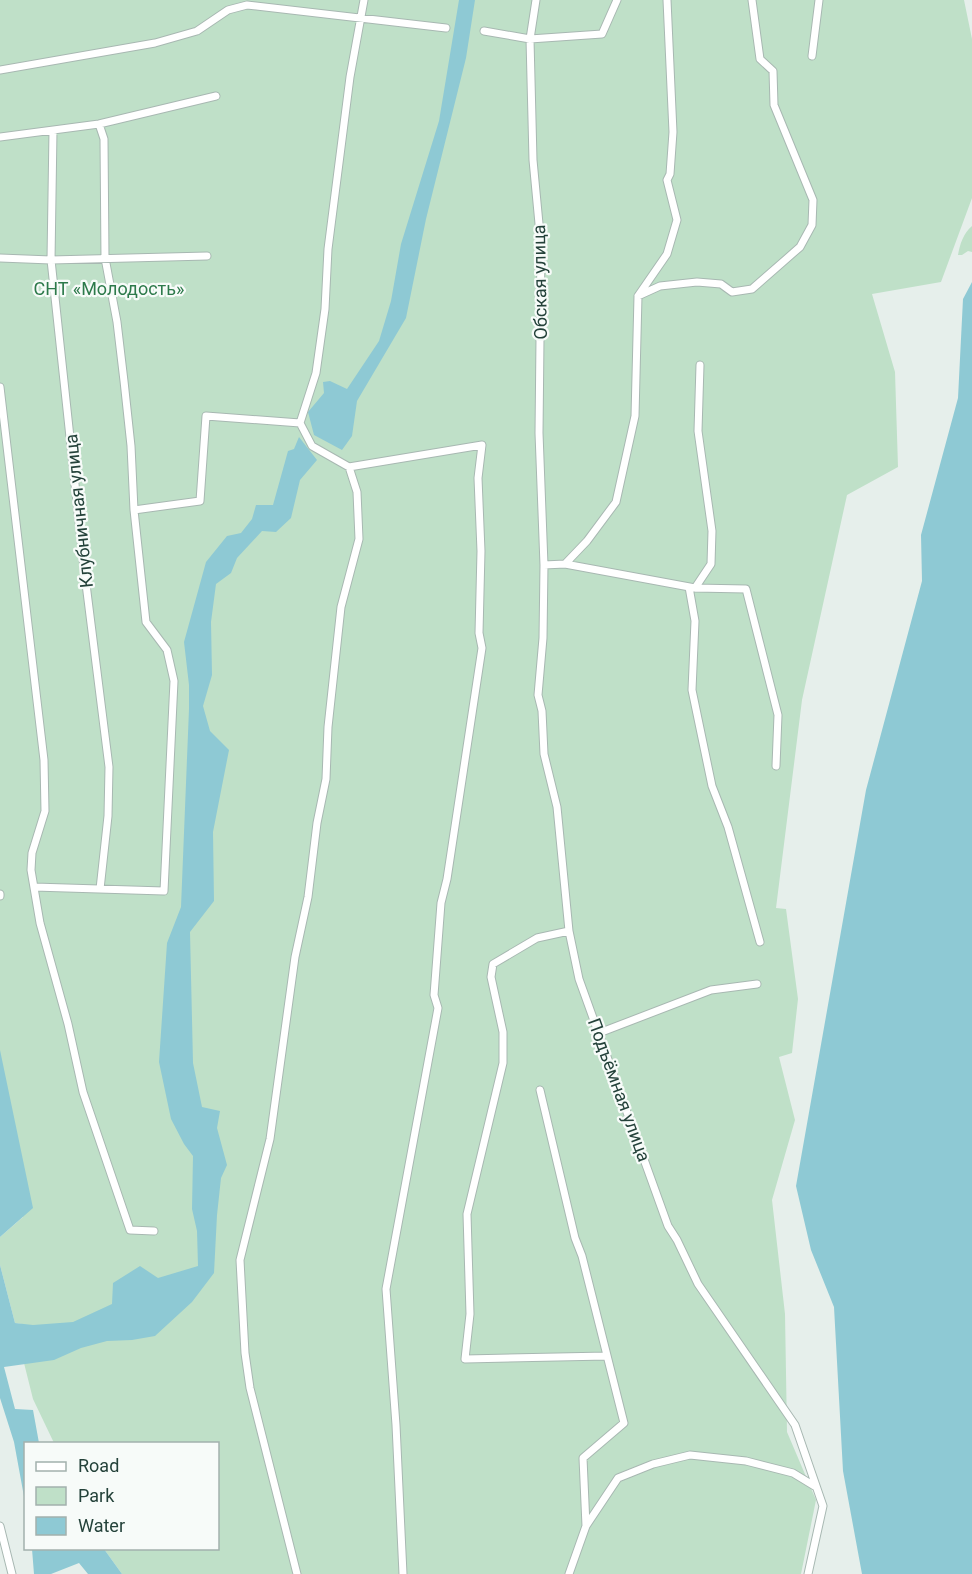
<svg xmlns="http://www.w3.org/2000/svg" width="972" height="1574" font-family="Roboto,sans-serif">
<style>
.green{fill:#bfe0c8}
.water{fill:#8ec9d4}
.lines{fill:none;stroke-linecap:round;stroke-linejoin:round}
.minor-casing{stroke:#a8b8b2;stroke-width:9}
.minor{stroke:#fff;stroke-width:7}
.labels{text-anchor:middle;stroke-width:4.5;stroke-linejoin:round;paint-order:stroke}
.street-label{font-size:18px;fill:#24423a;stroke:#f7fbf9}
.park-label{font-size:18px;fill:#2d7a4b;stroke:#f7fbf9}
</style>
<rect width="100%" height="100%" fill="#e6efeb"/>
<!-- green -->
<path class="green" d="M 0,0 L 964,0 L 972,39 L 972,198 L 941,282 L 872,294 L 895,372 L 898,467 L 847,495 L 802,700 L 776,908 L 786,909 L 798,999 L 792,1053 L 779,1057 L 795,1120 L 772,1200 L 785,1314 L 787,1432 L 816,1500 L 801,1574 L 122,1574 L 104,1549 L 218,1548 L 218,1444 L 54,1443 L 33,1399 L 22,1355 L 22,1324 L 15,1323 L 0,1265 L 0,1237 L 23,1217 L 0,1101 Z
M 972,226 L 972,252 L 968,251 L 962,255 L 958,255 C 960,244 963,234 972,226 Z"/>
<!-- water -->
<path class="water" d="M 459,0 L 475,0 L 466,58 L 426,219 L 406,318 L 357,401 L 352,436 L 342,450 L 314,435 L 308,412 L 324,393 L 323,382 L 330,381 L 347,389 L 379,341 L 391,301 L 401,244 L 439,121 Z
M 972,282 L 972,1574 L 862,1574 L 843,1471 L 834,1307 L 811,1250 L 796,1186 L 866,790 L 922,581 L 921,535 L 958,398 L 963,299 Z
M 299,437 L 317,460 L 300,480 L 291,518 L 276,532 L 262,531 L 237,558 L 231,573 L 216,584 L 211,622 L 212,675 L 203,706 L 210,731 L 229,750 L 213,832 L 214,901 L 190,932 L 193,1063 L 202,1107 L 220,1111 L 217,1128 L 227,1165 L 221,1178 L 217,1215 L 214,1273 L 192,1302 L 155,1336 L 132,1340 L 107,1341 L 81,1348 L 54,1360 L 4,1367 L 15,1409 L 33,1410 L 39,1443 L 26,1444 L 25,1502 L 14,1442 L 0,1398 L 0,1265 L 15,1323 L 33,1325 L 73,1322 L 112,1304 L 113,1283 L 140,1266 L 158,1278 L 198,1266 L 197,1231 L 192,1209 L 193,1156 L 184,1144 L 171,1119 L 159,1062 L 167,943 L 181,907 L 189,709 L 189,685 L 184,642 L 206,562 L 227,536 L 241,533 L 252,519 L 256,505 L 273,505 L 288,451 L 294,449 Z
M 0,1050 L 33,1208 L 0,1237 Z
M 32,1549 L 104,1549 L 122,1574 L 88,1574 L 79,1563 L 51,1574 L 34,1574 Z"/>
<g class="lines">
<!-- minor casing -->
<g class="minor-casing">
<path id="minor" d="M 364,0 L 350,77 L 328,249 L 325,309 L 316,373 L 300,423 L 312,446 L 349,467 L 482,445 L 478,478 L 481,551 L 479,633 L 482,648 L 447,879 L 441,903 L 434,995 L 438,1008 L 386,1289 L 396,1425 L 403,1574
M 536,0 L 530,39 L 533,160 L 541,245 L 539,433 L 544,565 L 543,638 L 538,695 L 542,711 L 544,754 L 557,807 L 569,931 L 579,979 L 668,1226 L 677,1240 L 698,1284 L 795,1425 L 823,1506 L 808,1574
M 484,31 L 530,39 L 602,34 L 617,0
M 812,56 L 819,0
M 0,70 L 155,43 L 197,31 L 228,10 L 247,5 L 446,28
M 53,131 L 51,260 L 84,568 L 109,767 L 108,816 L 100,889
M 0,137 L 99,124 L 216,96
M 0,258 L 51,260 L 207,256
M 638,296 L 660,286 L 697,282 L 721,284 L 732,292 L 752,289 L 800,247 L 812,225 L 813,200 L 774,105 L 773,71 L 760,59 L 752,0
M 0,387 L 44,760 L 45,811 L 32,853 L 31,870 L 40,923 L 68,1024 L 83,1092 L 130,1230 L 154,1231
M 134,510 L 200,501 L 206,416 L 300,423
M 565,564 L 587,541 L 616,502 L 635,416 L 638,296 L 667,254 L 677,220 L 667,180 L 670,174 L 673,132 L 667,0
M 544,565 L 565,564 L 695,588 L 746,589 L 778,715 L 776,766
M 689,587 L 695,621 L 692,690 L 712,786 L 728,827 L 760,942
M 695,588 L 711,564 L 712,531 L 698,431 L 700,365
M 34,887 L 164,891 L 174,681 L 167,650 L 146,622 L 134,510 L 131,446 L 124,381 L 117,322 L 105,258 L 104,139 L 99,124
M 0,894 L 0,896
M 569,931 L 537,938 L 493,964 L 491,977 L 503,1032 L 503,1063 L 467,1214 L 470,1314 L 465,1359 L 607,1356
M 599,1033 L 711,990 L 757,984
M 540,1090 L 575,1238 L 582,1256 L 624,1423 L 583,1458 L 586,1526 L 569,1574
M 0,1526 L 12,1574
M 586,1526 L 618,1478 L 653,1464 L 690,1455 L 746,1461 L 793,1473 L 816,1487
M 297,1574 L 250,1388 L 245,1353 L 240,1260 L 270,1139 L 295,957 L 308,897 L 317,823 L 326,779 L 328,727 L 341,607 L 359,539 L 357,492 L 349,467"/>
</g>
<!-- minor -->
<use href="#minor" class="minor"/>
</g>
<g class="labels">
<!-- street labels -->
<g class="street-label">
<text transform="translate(540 282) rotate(-91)" y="6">Обская улица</text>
<text transform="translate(79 511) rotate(-96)" y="6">Клубничная улица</text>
<text transform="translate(619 1090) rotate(70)" y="6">Подъёмная улица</text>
</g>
<!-- park labels -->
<g class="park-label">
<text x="109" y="295">СНТ «Молодость»</text>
</g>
</g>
<!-- legend -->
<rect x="24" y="1442" width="195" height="108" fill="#f7fbf9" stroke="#a3b1ad" stroke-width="1.5"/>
<rect x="36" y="1462" width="30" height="9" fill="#ffffff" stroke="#a3b1ad" stroke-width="1.5"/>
<text x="78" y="1472" font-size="18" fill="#24423a">Road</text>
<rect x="36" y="1487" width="30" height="18" fill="#bfe0c8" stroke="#a3b1ad" stroke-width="1.5"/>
<text x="78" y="1502" font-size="18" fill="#24423a">Park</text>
<rect x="36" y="1517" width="30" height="18" fill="#8ec9d4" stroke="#a3b1ad" stroke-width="1.5"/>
<text x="78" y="1532" font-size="18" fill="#24423a">Water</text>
</svg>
